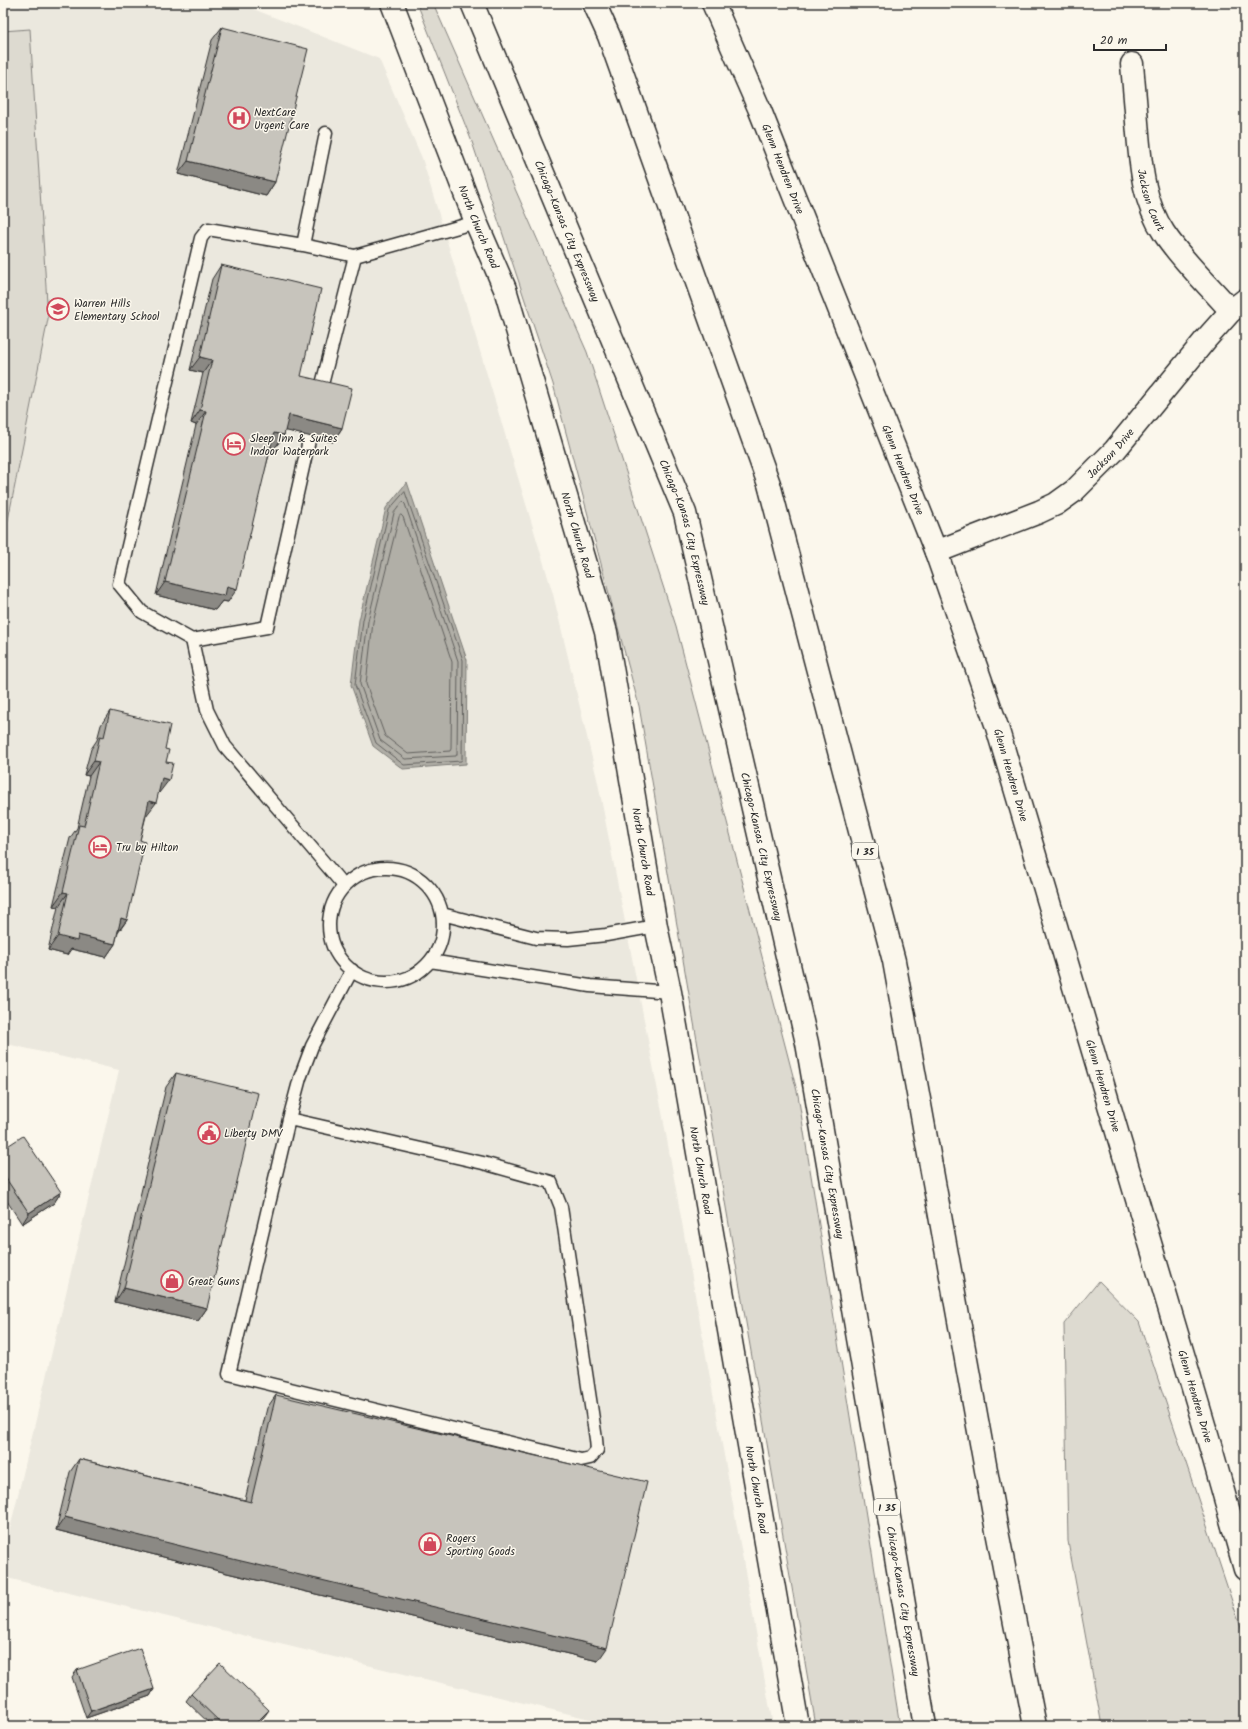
<svg xmlns="http://www.w3.org/2000/svg" width="1248" height="1729" font-family="Kalam,sans-serif">
<style>
.built{fill:#ebe8de}
.green{fill:#dddad0;stroke:#84827e}
.water{fill:#b1afa7;stroke:#7b7a75}
.lines{fill:none;stroke-linecap:round;stroke-linejoin:round}
.shore{stroke:#61605d;stroke-width:1}
.lane-casing{stroke:#2b2b2b;stroke-width:15}
.street-casing{stroke:#2b2b2b;stroke-width:25}
.secondary-casing{stroke:#2b2b2b;stroke-width:25}
.highway-casing{stroke:#2b2b2b;stroke-width:25}
.lane{stroke:#fbf7ec;stroke-width:12}
.street{stroke:#fbf7ec;stroke-width:22}
.secondary{stroke:#fbf7ec;stroke-width:22}
.highway{stroke:#fbf7ec;stroke-width:22}
.wall{fill:#aba9a2;stroke:#2b2b2b}
.shaded-wall{fill:#8b8984;stroke:#2b2b2b}
.building{fill:#c7c4bc;stroke:#2b2b2b}
.labels{text-anchor:middle;stroke-width:3;stroke-linejoin:round;paint-order:stroke}
.shield{fill:#fbf7ec;stroke:#696865;stroke-width:1}
.shield-label{font-size:10px;font-weight:bold;fill:#2b2b2b}
.poi-label{font-size:11px;fill:#2b2b2b;stroke:#fbf7ec;text-anchor:start}
.street-label{font-size:11px;fill:#2b2b2b;stroke:#fbf7ec}
</style>
<rect width="100%" height="100%" fill="#fbf7ec"/>
<filter id="ink" filterUnits="userSpaceOnUse"><feTurbulence type="fractalNoise" baseFrequency=".025" numOctaves="2"/><feDisplacementMap in="SourceGraphic" scale="8" xChannelSelector="R" yChannelSelector="G"/><feConvolveMatrix kernelMatrix="1 2 1 2 8 2 1 2 1" color-interpolation-filters="sRGB"/></filter>
<g filter="url(#ink)">
<!-- built -->
<path class="built" d="M 3,3 L 238,3 L 379,59 L 422,158 L 553,594 L 598,783 L 662,1112 L 773,1726 L 619,1726 L 3,1577 L 3,1558 L 119,1070 L 3,1043 Z"/>
<!-- green -->
<path class="green" d="M 417,3 L 433,3 L 587,352 L 676,626 L 798,1095 L 900,1726 L 816,1726 L 639,706 L 553,384 L 472,142 Z
M 30,29 L 48,319 L 3,545 L 3,31 Z
M 1099,1281 L 1139,1322 L 1245,1640 L 1245,1726 L 1102,1726 L 1068,1541 L 1064,1324 Z"/>
<!-- water -->
<path class="water" d="M 407,482 L 467,660 L 466,764 L 403,769 L 373,746 L 351,685 L 359,620 L 386,508 Z"/>
<g class="lines">
<!-- shore -->
<path class="shore" d="M 405,492 L 463,660 L 462,759 L 461,761 L 404,765 L 376,743 L 355,685 L 363,620 L 389,510 Z
M 403,502 L 405,504 L 458,661 L 457,754 L 456,756 L 405,759 L 380,740 L 360,684 L 368,621 L 394,513 Z
M 401,515 L 403,517 L 452,662 L 451,749 L 450,751 L 408,754 L 385,736 L 366,684 L 373,622 L 399,517 Z"/>
<!-- lane casing -->
<g class="lane-casing">
<path id="lane" d="M 303,245 L 326,133
M 319,396 L 355,256
M 310,436 L 267,627 L 192,640 L 207,710 L 225,746 L 344,886
M 192,640 L 142,612 L 119,584 L 201,238 L 208,229 L 303,245 L 355,256 L 476,222
M329 925a57 57 0 1 1 114 0a57 57 0 1 1-114 0Z
M 442,914 L 536,938 L 568,939 L 606,935 L 656,926
M 430,961 L 590,986 L 670,992
M 289,1119 L 483,1163 L 551,1182 L 561,1207 L 596,1439 L 597,1450 L 590,1458 L 581,1460 L 229,1374 L 289,1119 L 300,1078 L 312,1046 L 352,970"/>
</g>
<!-- street casing -->
<g class="street-casing">
<g id="street">
<path id="s1" d="M 1132,64 C 1134,87 1136,111 1138,134 C 1141,169 1144,203 1164,233 C 1183,262 1209,285 1231,311"/>
<path id="s2" d="M 936,552 L 1039,512 L 1056,504 L 1074,491 L 1115,450 L 1206,339 L 1231,311 L 1245,300"/>
</g>
</g>
<!-- secondary casing -->
<g class="secondary-casing">
<g id="secondary">
<path id="s3" d="M 392,3 L 476,222 L 505,289 L 606,632 L 656,926 L 670,992 L 798,1726"/>
<path id="s4" d="M 713,3 L 759,108 L 936,552 L 996,724 L 1212,1452 L 1245,1569"/>
</g>
</g>
<!-- highway casing -->
<g class="highway-casing">
<g id="highway">
<path id="s5" d="M 472,3 L 685,513 L 807,1043 L 925,1726"/>
<path d="M 594,3 L 609,36 L 769,484 L 894,961 L 997,1531 L 1035,1726"/>
</g>
</g>
<!-- lane -->
<use href="#lane" class="lane"/>
<!-- street -->
<use href="#street" class="street"/>
<!-- secondary -->
<use href="#secondary" class="secondary"/>
<!-- highway -->
<use href="#highway" class="highway"/>
</g>
<!-- wall -->
<path class="wall" d="M 222,27 L 275,182 L 266,196 L 178,174 L 212,40 Z
M 221,265 L 301,376 L 342,428 L 333,442 L 285,430 L 284,435 L 275,448 L 271,448 L 228,602 L 222,601 L 215,610 L 156,595 L 196,425 L 191,423 L 203,373 L 190,370 L 212,279 Z
M 110,711 L 165,749 L 159,793 L 158,793 L 146,816 L 140,840 L 127,920 L 118,933 L 115,944 L 106,957 L 71,949 L 67,955 L 48,950 L 58,907 L 53,906 L 70,838 L 77,828 L 89,776 L 84,775 L 91,749 L 97,740 L 101,725 Z
M 176,1073 L 207,1308 L 198,1321 L 115,1302 L 166,1087 Z
M 3,1149 L 61,1192 L 54,1203 L 22,1224 L 3,1195 Z
M 276,1395 L 598,1661 L 227,1573 L 56,1530 L 70,1472 L 79,1459 L 245,1500 L 267,1408 Z
M 77,1670 L 154,1689 L 150,1696 L 86,1718 L 72,1677 Z
M 191,1694 L 264,1717 L 255,1726 L 212,1726 L 186,1701 Z"/>
<!-- shaded-wall -->
<path class="shaded-wall" d="M 188,161 L 275,182 L 266,196 L 178,174 Z
M 200,357 L 212,360 L 203,373 L 190,370 Z
M 200,410 L 206,411 L 196,425 L 191,423 Z
M 289,415 L 342,428 L 333,442 L 279,429 Z
M 274,433 L 284,435 L 275,448 L 265,446 Z
M 165,582 L 227,586 L 237,589 L 228,602 L 222,601 L 215,610 L 156,595 Z
M 94,761 L 99,762 L 89,776 L 84,775 Z
M 162,778 L 169,780 L 159,793 L 152,792 Z
M 149,801 L 156,803 L 146,816 L 140,815 Z
M 63,892 L 68,893 L 58,907 L 53,906 Z
M 121,918 L 127,920 L 117,933 Z
M 78,935 L 115,944 L 106,957 L 71,949 L 67,955 L 48,950 L 58,936 Z
M 61,1192 L 54,1203 L 22,1224 L 29,1213 Z
M 124,1288 L 207,1308 L 198,1321 L 115,1302 Z
M 65,1517 L 607,1648 L 598,1661 L 227,1573 L 56,1530 Z
M 154,1689 L 150,1696 L 86,1718 L 91,1711 Z
M 269,1710 L 264,1717 L 255,1726 L 253,1726 Z"/>
<!-- building -->
<path class="building" d="M 222,27 L 308,49 L 275,182 L 188,161 Z
M 221,265 L 321,289 L 301,376 L 352,388 L 342,428 L 289,415 L 284,435 L 274,433 L 237,589 L 227,586 L 225,596 L 165,582 L 206,411 L 200,410 L 212,360 L 200,357 Z
M 110,711 L 170,725 L 165,749 L 169,750 L 166,762 L 173,763 L 169,780 L 162,778 L 156,803 L 149,801 L 140,840 L 145,842 L 127,920 L 121,918 L 115,944 L 78,935 L 77,941 L 58,936 L 68,893 L 63,892 L 79,825 L 84,826 L 99,762 L 94,761 L 100,736 L 104,737 Z
M 176,1073 L 258,1093 L 207,1308 L 124,1288 Z
M 23,1136 L 61,1192 L 29,1213 L 3,1174 L 3,1149 Z
M 276,1395 L 647,1482 L 607,1648 L 237,1560 L 65,1517 L 79,1459 L 251,1502 Z
M 140,1648 L 154,1689 L 91,1711 L 77,1670 Z
M 220,1663 L 269,1710 L 253,1726 L 224,1726 L 191,1694 Z"/>
</g>
<!-- icons -->
<defs>
<g id="hospital-ring" transform="scale(1.15)"><circle r="9.5" fill="#fbf7ec" stroke="#d1495b" stroke-width="1.5"/><path d="M-5-5h3v3.5h4V-5h3V5h-3V1.5h-4V5h-3Z" fill="#d1495b"/></g>
<g id="school-ring" transform="scale(1.15)"><circle r="9.5" fill="#fbf7ec" stroke="#d1495b" stroke-width="1.5"/><path d="M0-5L7-2L0 1L-7-2ZM-4 1L0 2.5L4 1V4Q0 6-4 4Z" fill="#d1495b"/></g>
<g id="hotel-ring" transform="scale(1.15)"><circle r="9.5" fill="#fbf7ec" stroke="#d1495b" stroke-width="1.5"/><path d="M-6-4.5h1.5V1H6V5H4.5V3h-9V5H-6ZM-4 0a1.8 1.8 0 1 1 3.6 0ZM.5 0V-2.5h3Q6-2.5 6 0Z" fill="#d1495b"/></g>
<g id="civic-ring" transform="scale(1.15)"><circle r="9.5" fill="#fbf7ec" stroke="#d1495b" stroke-width="1.5"/><path d="M-.6-6.5H3V-4.5H.6V-3L4-1V1h2V6H-6V1h2V-1L-.6-3ZM-1.2 2.5V6h2.4V2.5Z" fill="#d1495b"/></g>
<g id="shop-ring" transform="scale(1.15)"><circle r="9.5" fill="#fbf7ec" stroke="#d1495b" stroke-width="1.5"/><path d="M-5-2.5h2.3a2.7 3.5 0 0 1 5.4 0H5L5.5 6h-11ZM-1.5-2.5h3a1.5 2.3 0 0 0-3 0Z" fill="#d1495b"/></g>
</defs>
<g fill-rule="evenodd">
<use href="#hospital-ring" x="239" y="118"/>
<use href="#school-ring" x="58" y="309"/>
<use href="#hotel-ring" x="234" y="444"/>
<use href="#hotel-ring" x="100" y="847"/>
<use href="#civic-ring" x="209" y="1133"/>
<use href="#shop-ring" x="172" y="1281"/>
<use href="#shop-ring" x="430" y="1544"/>
</g>
<g class="labels">
<!-- shield labels -->
<g class="shield">
<rect x="852" y="843" width="26" height="16" rx="3"/>
<rect x="874" y="1499" width="26" height="16" rx="3"/>
</g>
<g class="shield-label">
<text x="865" y="855">I 35</text>
<text x="887" y="1511">I 35</text>
</g>
<!-- poi labels -->
<g class="poi-label">
<text x="254" y="116">NextCare<tspan x="254" dy="13">Urgent Care</tspan></text>
<text x="74" y="307">Warren Hills<tspan x="74" dy="13">Elementary School</tspan></text>
<text x="250" y="442">Sleep Inn &amp; Suites<tspan x="250" dy="13">Indoor Waterpark</tspan></text>
<text x="116" y="851">Tru by Hilton</text>
<text x="224" y="1137">Liberty DMV</text>
<text x="188" y="1285">Great Guns</text>
<text x="446" y="1542">Rogers<tspan x="446" dy="13">Sporting Goods</tspan></text>
</g>
<!-- street labels -->
<g class="street-label">
<text dy="4" stroke="none"><textPath href="#s4" startOffset="180">Glenn Hendren Drive</textPath></text>
<text dy="4" stroke="none"><textPath href="#s1" startOffset="138">Jackson Court</textPath></text>
<text dy="4" stroke="none"><textPath href="#s3" startOffset="240">North Church Road</textPath></text>
<text dy="4" stroke="none"><textPath href="#s5" startOffset="247">Chicago-Kansas City Expressway</textPath></text>
<text dy="4" stroke="none"><textPath href="#s2" startOffset="204">Jackson Drive</textPath></text>
<text dy="4" stroke="none"><textPath href="#s4" startOffset="504">Glenn Hendren Drive</textPath></text>
<text dy="4" stroke="none"><textPath href="#s5" startOffset="571">Chicago-Kansas City Expressway</textPath></text>
<text dy="4" stroke="none"><textPath href="#s3" startOffset="564">North Church Road</textPath></text>
<text dy="4" stroke="none"><textPath href="#s4" startOffset="828">Glenn Hendren Drive</textPath></text>
<text dy="4" stroke="none"><textPath href="#s5" startOffset="895">Chicago-Kansas City Expressway</textPath></text>
<text dy="4" stroke="none"><textPath href="#s3" startOffset="888">North Church Road</textPath></text>
<text dy="4" stroke="none"><textPath href="#s4" startOffset="1152">Glenn Hendren Drive</textPath></text>
<text dy="4" stroke="none"><textPath href="#s5" startOffset="1219">Chicago-Kansas City Expressway</textPath></text>
<text dy="4" stroke="none"><textPath href="#s3" startOffset="1212">North Church Road</textPath></text>
<text dy="4" stroke="none"><textPath href="#s4" startOffset="1476">Glenn Hendren Drive</textPath></text>
<text dy="4" stroke="none"><textPath href="#s3" startOffset="1536">North Church Road</textPath></text>
<text dy="4" stroke="none"><textPath href="#s5" startOffset="1663">Chicago-Kansas City Expressway</textPath></text>
</g>
</g>
<!-- margin -->
<rect width="1248" height="1729" fill="none" stroke="#fbf7ec" stroke-width="16"/>
<rect x="8" y="8" width="1232" height="1713" fill="none" stroke="#2b2b2b" stroke-width="1.5" filter="url(#ink)"/>
<!-- scale -->
<path d="M1094 44v6h72v-6" fill="none" stroke="#2b2b2b" stroke-width="2"/>
<text x="1100" y="44" font-size="12" fill="#2b2b2b" stroke="#fbf7ec" stroke-width="3" paint-order="stroke">20 m</text>
</svg>
